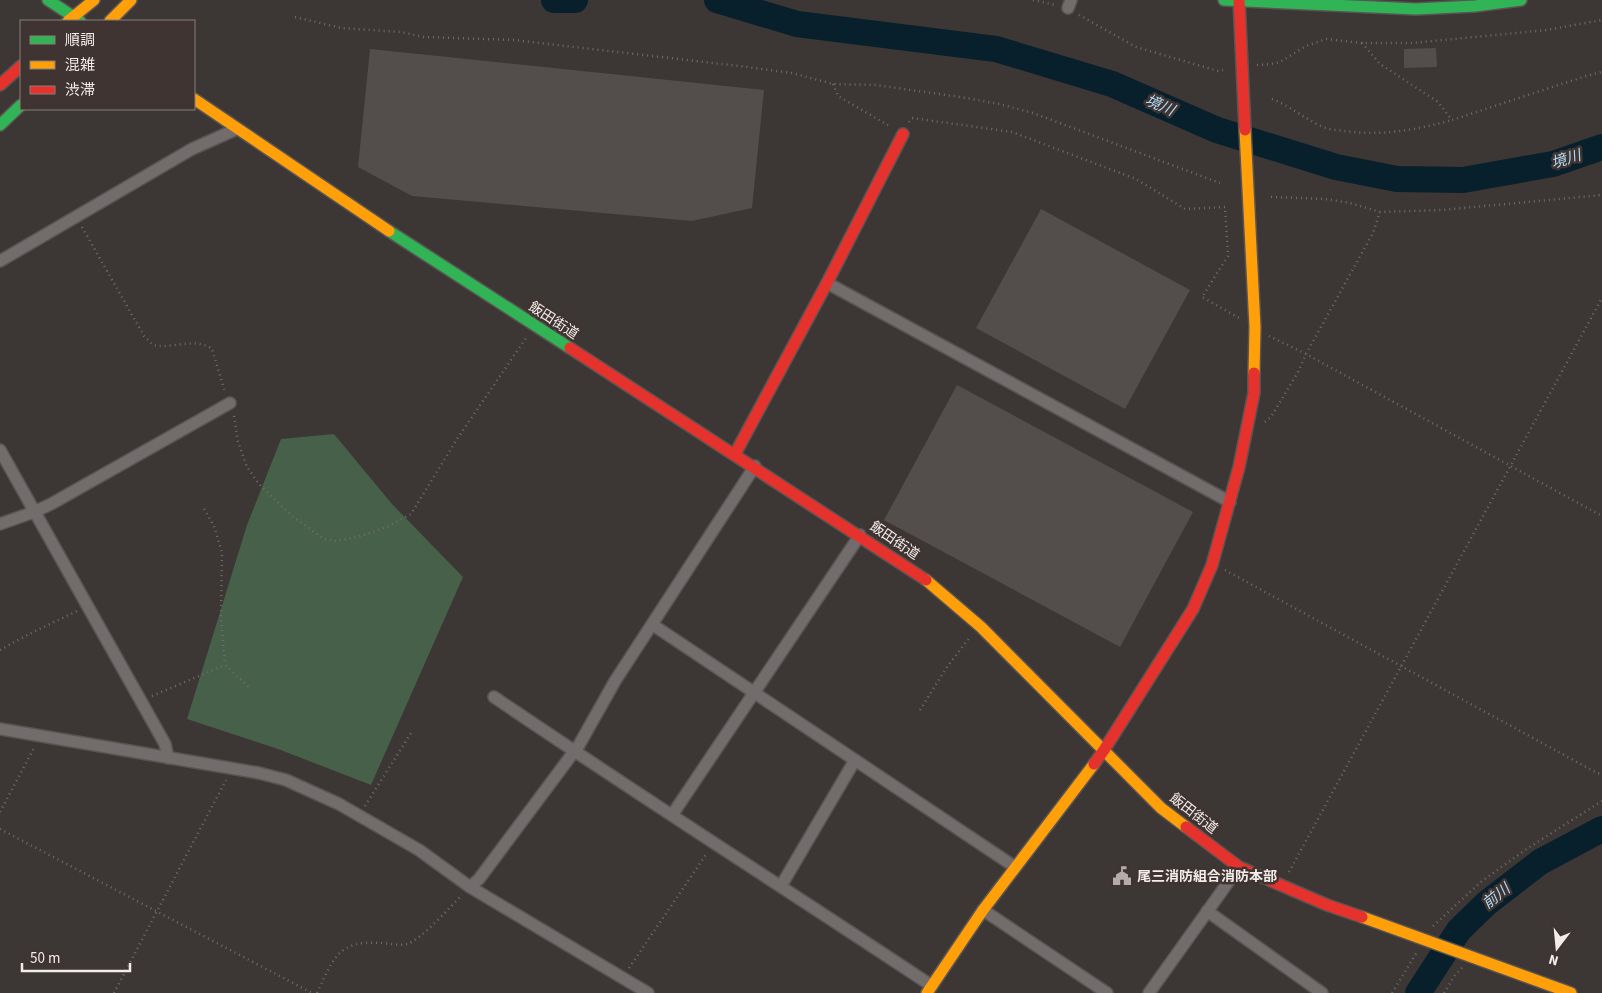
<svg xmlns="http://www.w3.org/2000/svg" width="1602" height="993" font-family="'Source Sans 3','Noto Sans JP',sans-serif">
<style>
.green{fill:#46604a}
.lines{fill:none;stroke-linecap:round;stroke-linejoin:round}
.river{stroke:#081f2c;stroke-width:26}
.building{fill:#534e4c}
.street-casing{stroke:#595452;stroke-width:14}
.fast-casing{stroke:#595452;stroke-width:14}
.slow-casing{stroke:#595452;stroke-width:14}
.jam-casing{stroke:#595452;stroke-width:14}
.path{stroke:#726d6c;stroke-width:2.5;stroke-dasharray:1 4;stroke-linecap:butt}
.street{stroke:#726d6c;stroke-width:11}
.fast{stroke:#30b455;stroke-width:11}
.slow{stroke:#ff9f0a;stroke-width:11}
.jam{stroke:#e5322d;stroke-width:11}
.labels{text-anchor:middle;stroke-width:5;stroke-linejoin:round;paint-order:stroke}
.street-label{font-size:14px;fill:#f3ece9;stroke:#3f3431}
.poi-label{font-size:14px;font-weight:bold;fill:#f3ece9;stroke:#3f3431;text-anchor:start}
.water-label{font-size:15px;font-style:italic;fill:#afdbf7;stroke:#3f3431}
</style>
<rect width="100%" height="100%" fill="#3c3634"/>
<!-- green -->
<path class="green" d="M 334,434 L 392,504 L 463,577 L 371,785 L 278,749 L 187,719 L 247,525 L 281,439 Z"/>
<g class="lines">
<!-- river -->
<path class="river" d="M 554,0 L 575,0
M 717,0 L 797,24 L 996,49 L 1112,84 L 1217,130 L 1336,167 L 1397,179 L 1463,180 L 1553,164 L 1602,147
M 1418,993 L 1459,930 L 1487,903 L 1540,862 L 1602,829"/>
</g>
<!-- building -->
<path class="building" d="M 1436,48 L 1437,67 L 1404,68 L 1404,49 Z
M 370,49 L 764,90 L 752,208 L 692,221 L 412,196 L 358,167 Z
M 1041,209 L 1190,290 L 1125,409 L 976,328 Z
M 957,385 L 1193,512 L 1120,647 L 884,520 Z"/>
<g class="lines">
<!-- street casing -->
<g class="street-casing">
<path id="street" d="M 1068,8 L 1071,0
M 0,261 L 192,149 L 237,129
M 827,283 L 1230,502
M 0,450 L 165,744 L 168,758
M 0,524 L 34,512 L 51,504 L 230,403
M 653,625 L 1015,867
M 494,697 C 638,795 786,889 932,986
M 0,729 L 259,773 L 286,780 L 339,804 L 419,850 L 470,887 L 648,993
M 672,815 L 860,535
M 781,886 L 855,760
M 470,887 L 479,879 L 579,745 L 615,681 L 755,466
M 983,910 L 1107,993
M 1207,911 L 1322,993
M 1149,993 L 1239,867"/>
</g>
<!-- fast casing -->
<g class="fast-casing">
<path id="fast" d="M 48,0 L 80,21
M 1224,0 L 1416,9 L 1475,6 L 1521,0
M 0,125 L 21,105
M 389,231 L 570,348"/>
</g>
<!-- slow casing -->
<g class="slow-casing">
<path id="slow" d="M 68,21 L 94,0
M 110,21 L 131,0
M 194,99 L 389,231
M 1245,130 L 1255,327 L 1254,373
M 926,580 L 981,627 L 1161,808 L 1186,827
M 1362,917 L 1571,993
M 927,993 L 983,910 L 1094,764"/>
</g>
<!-- jam casing -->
<g class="jam-casing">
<path id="jam" d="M 1239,0 L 1245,130
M 0,85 L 21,66
M 570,348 L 926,580
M 735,454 L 827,283 L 903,134
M 1094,764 L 1104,750 L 1193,609 L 1212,565 L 1239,467 L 1254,393 L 1254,373
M 1186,827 L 1239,867 L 1327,905 L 1362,917"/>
</g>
<!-- path -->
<path class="path" d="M 1033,0 L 1056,5
M 1079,15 L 1136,47 L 1218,71 L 1223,70
M 295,17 L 341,28 L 401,32 L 424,37 L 514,40 L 739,66 L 792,73 L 833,84 L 876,85 L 967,98 L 999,104 L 1033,113 L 1220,183
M 1362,43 L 1380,64 L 1438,102 L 1452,120 L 1586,76 L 1602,72
M 1257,65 L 1271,64 L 1280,62 L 1306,46 L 1326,39 L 1362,43 L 1412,43 L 1547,30 L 1602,20
M 833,84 L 838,96 L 891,127
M 1272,99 C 1290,106 1305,119 1323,127 C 1330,130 1338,130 1345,131 C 1383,136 1416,130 1452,120
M 909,122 L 912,118 L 1012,132 L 1136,179 L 1185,209 L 1225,207 L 1228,256 L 1202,297 L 1239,318
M 1271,197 L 1325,199 L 1350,203 L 1380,212 L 1442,210 L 1602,195
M 82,227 L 144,336 L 153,345 L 158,346 C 175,347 198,338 212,349 L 225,392
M 1269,336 L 1306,354 L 1602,516
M 234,416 L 238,442 L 247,467 L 259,484 L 292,516 L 324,539 L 336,541 L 358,537 L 387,527 L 411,514 L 457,439 L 526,338
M 1265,422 L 1271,417 L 1298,372 L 1306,354 L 1373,233 L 1380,212
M 204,509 L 214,526 L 222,553 L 221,619 L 225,665
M 1225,570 L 1597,773 L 1602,774
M 0,650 L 29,634 L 77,611
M 152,696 L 225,665 L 251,689
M 920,710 L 947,667 L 970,637
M 365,806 L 411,733
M 0,812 L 35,746
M 0,829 L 312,993
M 1289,872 L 1602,298
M 1433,926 L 1482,881 L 1528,848 L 1602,801
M 629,968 L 707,853
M 114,993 L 226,780
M 317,993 C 333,960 337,940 380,943 C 388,943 400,946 407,944 C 421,940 451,906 462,895
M 1392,993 L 1417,952
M 1444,993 L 1455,975 L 1462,968"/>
<!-- street -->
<use href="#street" class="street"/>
<!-- fast -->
<use href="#fast" class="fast"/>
<!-- slow -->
<use href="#slow" class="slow"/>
<!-- jam -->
<use href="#jam" class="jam"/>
</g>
<!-- icons -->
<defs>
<g id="civic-bare" transform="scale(1.5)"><path d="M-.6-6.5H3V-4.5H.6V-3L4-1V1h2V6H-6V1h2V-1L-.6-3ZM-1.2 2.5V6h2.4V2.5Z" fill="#b3acaa" stroke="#3f3431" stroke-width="2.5" paint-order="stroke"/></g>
</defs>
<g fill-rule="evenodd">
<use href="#civic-bare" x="1122" y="876"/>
</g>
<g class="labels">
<!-- street labels -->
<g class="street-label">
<text transform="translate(554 320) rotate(33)" y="5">飯田街道</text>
<text transform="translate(895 540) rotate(34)" y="5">飯田街道</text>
<text transform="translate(1194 813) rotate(38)" y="5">飯田街道</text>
</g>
<!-- poi labels -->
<g class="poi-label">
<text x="1137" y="881">尾三消防組合消防本部</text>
</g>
<!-- water labels -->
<g class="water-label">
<text transform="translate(1160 105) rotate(24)" y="5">境川</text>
<text transform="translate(1566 159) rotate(-17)" y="5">境川</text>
<text transform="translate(1496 896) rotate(-39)" y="5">前川</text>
</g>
</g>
<!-- legend -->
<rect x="20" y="20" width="175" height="90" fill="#3f3431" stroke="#877e7b"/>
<rect x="30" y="36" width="25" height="8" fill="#30b455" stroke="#877e7b"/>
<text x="65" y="45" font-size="15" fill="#f3ece9">順調</text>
<rect x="30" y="61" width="25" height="8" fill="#ff9f0a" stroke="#877e7b"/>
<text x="65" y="70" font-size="15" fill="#f3ece9">混雑</text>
<rect x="30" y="86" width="25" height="8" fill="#e5322d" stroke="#877e7b"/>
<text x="65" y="95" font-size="15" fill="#f3ece9">渋滞</text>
<!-- north arrow -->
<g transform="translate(1557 948) rotate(196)" stroke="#3f3431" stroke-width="4" paint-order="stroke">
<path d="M0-4L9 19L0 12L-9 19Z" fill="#f3ece9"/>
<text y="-8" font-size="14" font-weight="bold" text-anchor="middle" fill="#f3ece9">N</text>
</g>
<!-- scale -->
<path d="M22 963v8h108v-8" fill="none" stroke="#f3ece9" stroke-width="2.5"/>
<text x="30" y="963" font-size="15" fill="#f3ece9" stroke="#3f3431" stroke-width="4" paint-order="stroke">50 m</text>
</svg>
